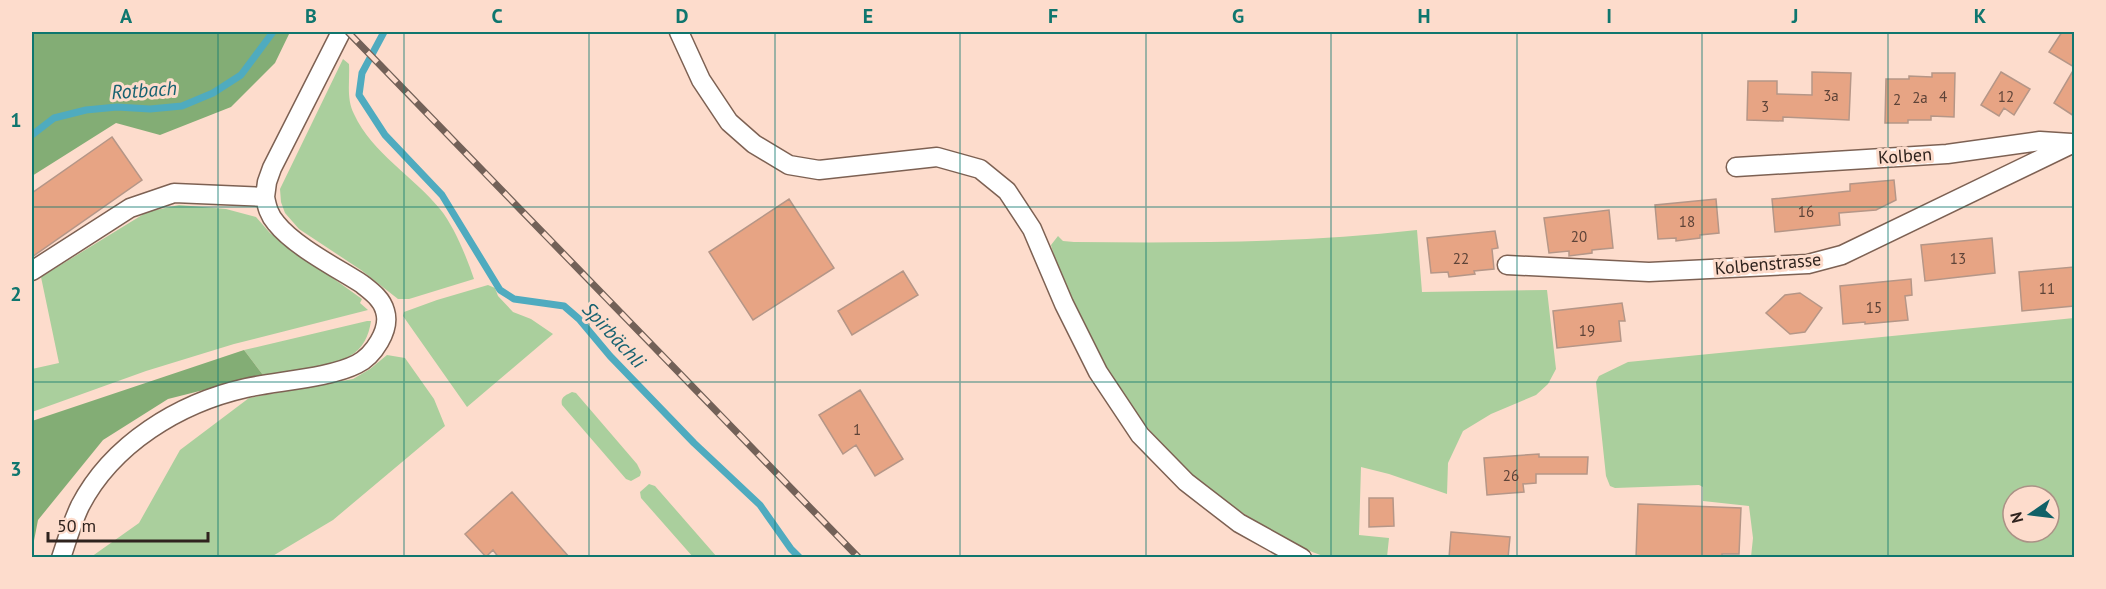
<svg xmlns="http://www.w3.org/2000/svg" width="2106" height="589" font-family="'PT Sans',sans-serif">
<style>
.green{fill:#aacf9d;fill-rule:evenodd}
.forest{fill:#83ad75}
.lines{fill:none;stroke-linecap:round;stroke-linejoin:round}
.stream{stroke:#4fabbf;stroke-width:7}
.building{fill:#e7a484;stroke:#b59687;stroke-width:1.5}
.street-casing{stroke:#7d6153;stroke-width:21}
.street{stroke:#fff;stroke-width:18}
.rail-casing{stroke:#736158;stroke-width:7}
.rail{stroke:#fddccc;stroke-width:4.5;stroke-dasharray:14;stroke-linecap:butt}
.grid{fill:none;stroke:#0f766e;stroke-width:1.5;stroke-opacity:0.55}
.labels{text-anchor:middle;stroke-width:6;stroke-linejoin:round;paint-order:stroke}
.number-label{font-size:15px;fill:#5d4338}
.street-label{font-size:18px;fill:#2f231e;stroke:#fddccc}
.water-label{font-size:20px;font-style:italic;fill:#166170;stroke:#fddccc}
.neatline{fill:none;stroke:#0f766e;stroke-width:2}
.grid-label{font-size:20px;text-anchor:middle;font-weight:bold;fill:#0f766e}
</style>
<rect width="100%" height="100%" fill="#fddccc"/>
<!-- green -->
<path class="green" d="M 343,59 L 349,64 C 350,81 346,98 354,114 C 372,153 413,176 440,209 C 454,226 467,258 474,279 L 409,299 L 398,299 L 361,270 L 299,229 L 285,213 L 281,202 L 280,189 Z
M 179,205 L 226,209 L 256,217 L 270,233 L 362,299 L 360,303 L 368,310 L 234,344 L 146,371 L 32,412 L 32,369 L 59,363 L 41,277 L 147,212 Z
M 1417,230 L 1422,292 L 1547,290 L 1556,369 L 1548,384 L 1536,395 L 1491,414 L 1463,431 L 1448,463 L 1447,494 L 1389,474 L 1361,467 L 1359,535 L 1389,538 L 1387,557 C 1371,557 1343,561 1328,557 C 1308,553 1288,539 1271,530 C 1174,475 1119,405 1075,304 C 1067,285 1056,265 1051,245 L 1058,236 L 1063,241 L 1074,242 C 1189,243 1303,243 1417,230 Z
M 488,285 L 495,288 L 498,296 L 513,312 L 531,319 L 553,334 L 467,407 L 403,316 L 404,312 L 437,300 Z
M 2074,318 L 2074,557 L 1751,557 L 1753,538 L 1749,506 L 1703,501 L 1703,487 L 1699,485 L 1615,488 L 1610,486 L 1606,476 L 1596,382 L 1599,376 L 1628,362 ZM 2013,496 L 2049,496 L 2049,532 L 2013,532 Z
M 367,321 L 371,321 C 369,335 363,349 350,356 C 327,369 289,372 263,375 L 244,350 Z
M 387,355 L 405,358 L 434,399 L 445,426 L 333,520 L 271,557 L 91,557 L 139,523 L 180,450 L 249,398 L 353,379 L 370,369 Z
M 572,392 L 576,393 L 637,464 L 641,472 L 640,476 L 631,481 L 626,479 L 562,405 C 560,397 566,395 572,392 Z
M 649,484 L 655,486 L 717,557 L 693,557 L 641,498 L 640,492 Z"/>
<!-- forest -->
<path class="forest" d="M 32,32 L 290,32 L 275,63 L 231,107 L 160,135 L 116,123 L 32,176 Z
M 244,350 L 263,375 L 168,399 L 103,440 L 38,520 L 32,551 L 32,421 Z"/>
<g class="lines">
<!-- stream -->
<path class="stream" d="M 384,32 L 362,73 L 359,95 L 385,135 L 442,195 L 500,290 L 514,299 L 564,306 L 579,319 L 610,356 L 694,443 L 760,505 L 791,549 L 800,558
M 32,135 L 54,118 L 86,110 L 117,107 L 150,109 L 182,106 L 213,93 L 241,75 L 273,32"/>
</g>
<!-- building -->
<path class="building" d="M 2062,32 L 2074,32 L 2074,67 L 2049,52 Z
M 2074,69 L 2074,116 L 2054,103 Z
M 1812,72 L 1851,73 L 1849,120 L 1783,117 L 1783,121 L 1747,120 L 1748,81 L 1777,81 L 1777,94 L 1812,95 Z
M 2001,72 L 2030,89 L 2014,115 L 2004,108 L 1999,116 L 1981,105 Z
M 1932,73 L 1955,73 L 1954,117 L 1931,116 L 1931,120 L 1908,120 L 1908,123 L 1885,123 L 1886,79 L 1909,79 L 1909,76 L 1932,77 Z
M 112,137 L 142,180 L 32,257 L 32,193 Z
M 1894,180 L 1896,200 L 1876,210 L 1839,213 L 1840,225 L 1775,232 L 1772,199 L 1850,191 L 1850,184 Z
M 789,199 L 834,268 L 753,320 L 709,252 Z
M 1716,199 L 1719,233 L 1700,235 L 1700,238 L 1676,241 L 1676,238 L 1658,239 L 1655,205 Z
M 1609,210 L 1613,248 L 1592,250 L 1592,253 L 1569,256 L 1569,251 L 1549,253 L 1544,218 Z
M 1495,231 L 1498,248 L 1492,249 L 1494,269 L 1474,271 L 1475,274 L 1449,277 L 1448,272 L 1431,273 L 1427,238 Z
M 1992,238 L 1995,273 L 1925,281 L 1921,245 Z
M 2074,267 L 2074,306 L 2022,311 L 2019,272 Z
M 903,271 L 918,295 L 852,335 L 838,311 Z
M 1911,279 L 1912,295 L 1905,296 L 1908,320 L 1865,324 L 1865,322 L 1843,324 L 1840,286 Z
M 1800,293 L 1822,308 L 1805,332 L 1790,334 L 1766,313 L 1785,295 Z
M 1622,303 L 1625,321 L 1619,321 L 1621,341 L 1557,348 L 1553,311 Z
M 860,390 L 903,459 L 875,476 L 856,445 L 843,454 L 819,415 Z
M 1539,454 L 1539,457 L 1588,457 L 1587,474 L 1536,474 L 1536,483 L 1523,484 L 1524,492 L 1487,495 L 1484,458 Z
M 512,492 L 546,531 L 570,558 L 499,558 L 493,550 L 486,557 L 465,534 Z
M 1369,498 L 1393,498 L 1394,526 L 1369,527 Z
M 1638,504 L 1741,508 L 1739,554 L 1722,554 L 1722,558 L 1636,558 Z
M 1451,532 L 1510,537 L 1508,558 L 1449,558 Z"/>
<g class="lines">
<!-- street casing -->
<g class="street-casing">
<path id="street" d="M 679,32 L 701,80 L 729,122 L 754,144 L 789,165 L 819,170 L 937,157 L 980,169 L 1007,191 L 1032,229 L 1064,304 L 1098,372 L 1140,435 L 1186,482 L 1239,523 L 1302,558
M 1736,167 L 1947,154 L 2040,141 L 2071,143
M 1507,265 L 1649,272 L 1808,264 L 1842,255 L 2074,143
M 32,271 L 130,208 L 174,193 L 265,197 L 267,182 L 272,168 L 341,32
M 61,558 C 67,540 72,523 80,506 C 112,444 179,403 246,388 C 277,381 330,378 357,364 C 373,356 391,330 385,311 C 382,299 371,291 362,284 C 337,268 294,246 276,223 C 269,215 267,207 265,197"/>
</g>
<!-- street -->
<use href="#street" class="street"/>
<!-- rail casing -->
<g class="rail-casing">
<path id="rail" d="M 348,32 L 859,558"/>
</g>
<!-- rail -->
<use href="#rail" class="rail"/>
</g>
<!-- grid -->
<path class="grid" d="M 218,32 L 218,558M 404,32 L 404,558M 589,32 L 589,558M 775,32 L 775,558M 960,32 L 960,558M 1146,32 L 1146,558M 1331,32 L 1331,558M 1517,32 L 1517,558M 1702,32 L 1702,558M 1888,32 L 1888,558M 32,207 L 2074,207M 32,382 L 2074,382"/>
<g class="labels">
<!-- number labels -->
<g class="number-label">
<text x="1831" y="101">3a</text>
<text x="1943" y="102">4</text>
<text x="2006" y="102">12</text>
<text x="1920" y="103">2a</text>
<text x="1897" y="105">2</text>
<text x="1765" y="112">3</text>
<text x="1806" y="217">16</text>
<text x="1687" y="227">18</text>
<text x="1579" y="242">20</text>
<text x="1461" y="264">22</text>
<text x="1958" y="264">13</text>
<text x="2047" y="294">11</text>
<text x="1874" y="313">15</text>
<text x="1587" y="336">19</text>
<text x="857" y="435">1</text>
<text x="1511" y="481">26</text>
</g>
<!-- street labels -->
<g class="street-label">
<text transform="translate(1905 156) rotate(-4)" y="6">Kolben</text>
<text transform="translate(1768 264) rotate(-5)" y="6">Kolbenstrasse</text>
</g>
<!-- water labels -->
<g class="water-label">
<text transform="translate(144 90) rotate(-4)" y="7">Rotbach</text>
<text transform="translate(614 335) rotate(47)" y="7">Spirbächli</text>
</g>
</g>
<!-- border -->
<rect width="2106" height="589" fill="none" stroke="#fddccc" stroke-width="66"/>
<!-- north arrow -->
<g transform="translate(2031 514) rotate(256)"><circle r="28" fill="#fddccc" stroke="#ab9286" stroke-width="1.5"/>
<path d="M0-4.5L10 22L0 15L-10 22Z" fill="#106167"/>
<text y="-9" font-size="16" font-weight="bold" text-anchor="middle" fill="#2f231e">N</text>
</g>
<!-- scale -->
<path d="M48 532v9h160v-9" fill="none" stroke="#2f231e" stroke-width="3"/>
<text x="57" y="532" font-size="18" fill="#2f231e" stroke="#fddccc" stroke-width="4.5" paint-order="stroke">50 m</text>
<rect x="33" y="33" width="2040" height="523" class="neatline"/>
<g class="grid-label">
<text x="126" y="23">A</text>
<text x="311" y="23">B</text>
<text x="497" y="23">C</text>
<text x="682" y="23">D</text>
<text x="868" y="23">E</text>
<text x="1053" y="23">F</text>
<text x="1238" y="23">G</text>
<text x="1424" y="23">H</text>
<text x="1609" y="23">I</text>
<text x="1795" y="23">J</text>
<text x="1980" y="23">K</text>
<text x="16" y="127">1</text>
<text x="16" y="301">2</text>
<text x="16" y="476">3</text>
</g>
</svg>
